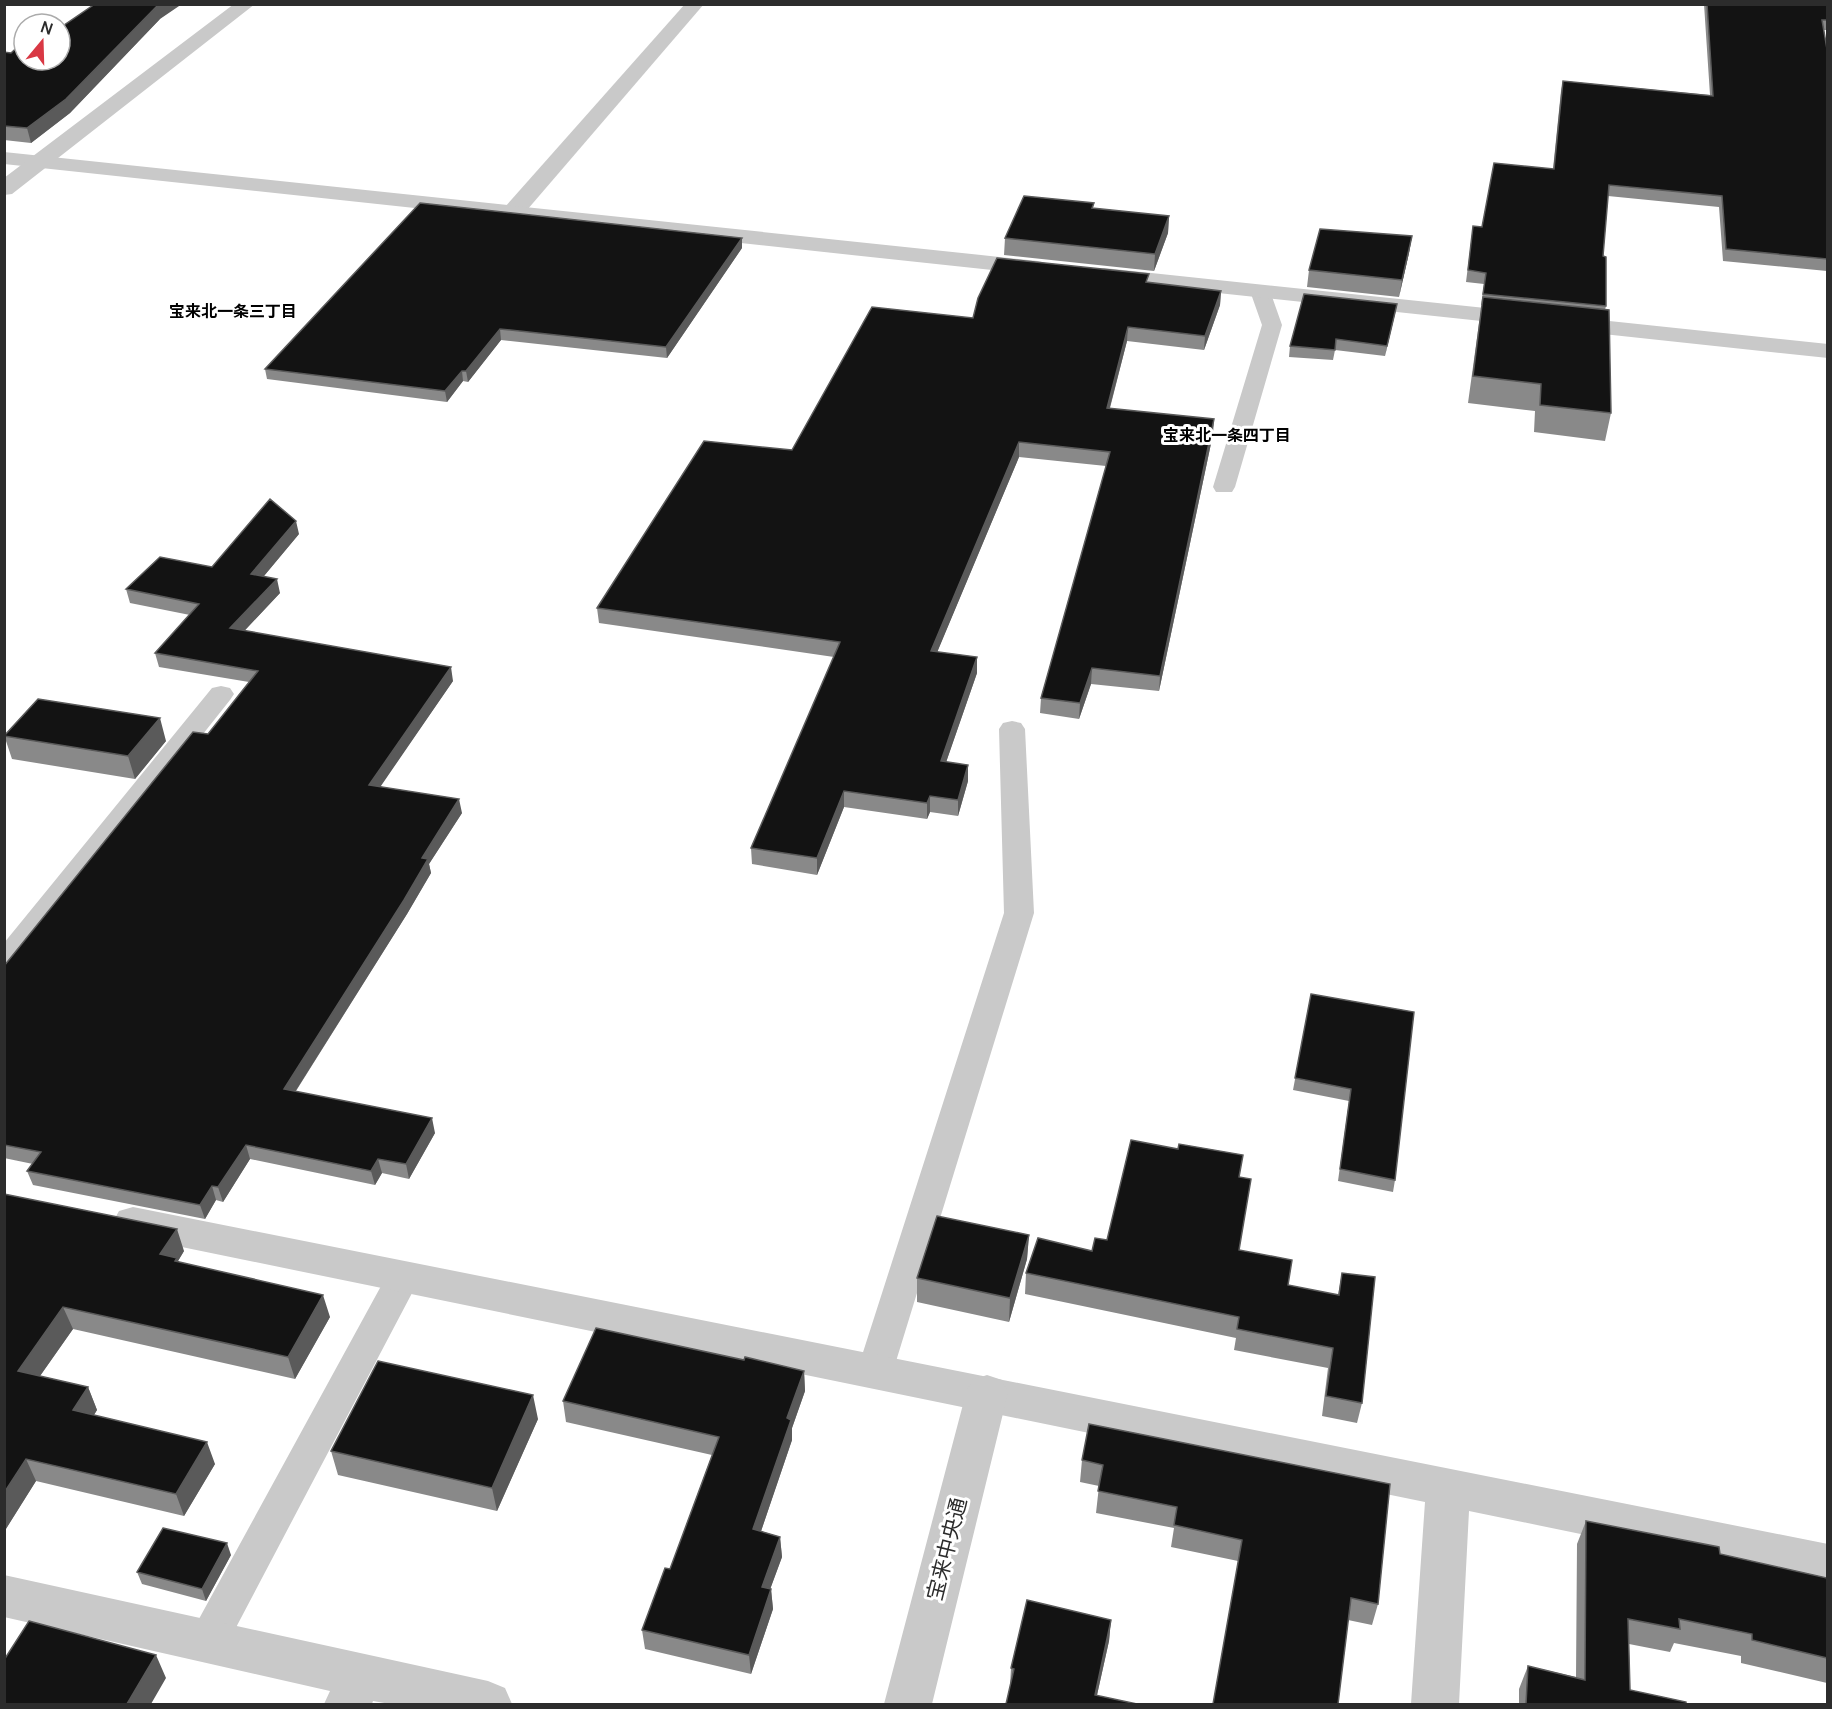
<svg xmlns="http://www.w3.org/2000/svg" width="1832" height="1709" font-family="Manrope,'Noto Sans JP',sans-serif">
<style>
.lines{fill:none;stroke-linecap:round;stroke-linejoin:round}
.service{fill:#c9c9c9;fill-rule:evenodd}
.pedestrian{fill:#c9c9c9;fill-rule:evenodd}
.minor{fill:#c9c9c9;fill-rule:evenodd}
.tertiary{fill:#c9c9c9;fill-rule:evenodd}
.wall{fill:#898989}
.shaded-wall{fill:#5a5a5a}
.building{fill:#131313;stroke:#5a5a5a;stroke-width:1.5}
.labels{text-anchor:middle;stroke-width:6;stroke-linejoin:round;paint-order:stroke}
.far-neighbourhood-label{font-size:16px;font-weight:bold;fill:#000;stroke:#fff}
.near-street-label{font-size:21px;fill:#2c2c2c;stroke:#fff}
</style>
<rect width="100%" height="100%" fill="#fff"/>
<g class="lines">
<!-- service -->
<path class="service" d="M 1260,285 L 1267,287 L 1270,291 L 1282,325 L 1235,487 L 1232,492 L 1216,492 L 1213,487 L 1262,325 L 1250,291 L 1253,287 Z
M 221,686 L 230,688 L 234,694 L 230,700 L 15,971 L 4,974 L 4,943 L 212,688 Z
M 1012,721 L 1021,723 L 1025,729 L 1034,913 L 893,1371 L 888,1382 L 875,1386 L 862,1382 L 857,1371 L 1004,913 L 999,729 L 1003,723 Z
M 404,1262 L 416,1266 L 421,1276 L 222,1654 L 208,1660 L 194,1654 L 188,1641 L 194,1628 L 392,1266 Z"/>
<!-- pedestrian -->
<path class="pedestrian" d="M 685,4 L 704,4 L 521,217 L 505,217 L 502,212 L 505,207 Z"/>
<!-- minor -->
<path class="minor" d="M 4,152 L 1038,261 L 1046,263 L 1049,268 L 1046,273 L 1038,275 L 4,164 Z
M 1104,268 L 1828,344 L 1828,358 L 1096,280 L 1093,275 L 1096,270 Z
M 133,1207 L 1828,1544 L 1828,1585 L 1469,1511 L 1459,1704 L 1411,1704 L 1425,1502 L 133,1237 L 119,1233 L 113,1222 L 119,1211 Z
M 4,1575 L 488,1681 L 505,1688 L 512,1704 L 390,1704 L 373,1701 L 372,1704 L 324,1704 L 330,1691 L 4,1617 Z"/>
<!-- tertiary -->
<path class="tertiary" d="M 234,4 L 255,4 L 12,194 L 4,195 L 4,178 Z
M 987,1375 L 1002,1380 L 1008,1393 L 932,1704 L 884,1704 L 966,1393 L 972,1380 Z"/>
</g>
<!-- wall -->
<path class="wall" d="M 1704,4 L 1827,4 L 1827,30 L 1824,30 L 1827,49 L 1827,271 L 1723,261 L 1719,207 L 1608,196 L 1603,256 L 1606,306 L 1605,310 L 1611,413 L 1605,441 L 1534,432 L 1535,411 L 1468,403 L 1479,323 L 1482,305 L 1481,305 L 1484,284 L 1466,282 L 1473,226 L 1482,227 L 1553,169 L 1561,91 L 1563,81 L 1710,95 Z
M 160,19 L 70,113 L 31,143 L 4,140 L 4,52 L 11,53 Z
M 1094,203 L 1093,208 L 1169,216 L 1168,233 L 1154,271 L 1004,255 L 1005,238 Z
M 1412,236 L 1409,253 L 1399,297 L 1307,287 L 1309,270 Z
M 742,248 L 667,358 L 501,340 L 468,382 L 463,381 L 447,402 L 267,379 L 265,369 Z
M 1148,283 L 1221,291 L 1220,305 L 1204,350 L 1127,341 L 1110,408 L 1213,434 L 1159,691 L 1091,684 L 1079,719 L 1040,713 L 1041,698 L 1106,466 L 1019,457 L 937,652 L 977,673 L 946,762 L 968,765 L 968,781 L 958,816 L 930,812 L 927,819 L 844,807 L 817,875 L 752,864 L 751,848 L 834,657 L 599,623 L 597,608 L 792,450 L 973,318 Z
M 1397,304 L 1385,356 L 1335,350 L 1333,360 L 1289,357 L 1290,346 Z
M 299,534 L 263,577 L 280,593 L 244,631 L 453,681 L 380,786 L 462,813 L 429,864 L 431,873 L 407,914 L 296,1091 L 435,1133 L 409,1179 L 382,1173 L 375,1185 L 250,1159 L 223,1202 L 216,1200 L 205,1219 L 33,1185 L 27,1171 L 33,1164 L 4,1158 L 4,966 L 208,734 L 249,682 L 159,667 L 155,653 L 190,615 L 130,603 L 126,589 L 212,567 Z
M 4,735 L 166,741 L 135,779 L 12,759 Z
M 1311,994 L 1395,1180 L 1393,1192 L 1338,1181 L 1349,1101 L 1293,1090 Z
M 1240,1177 L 1239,1250 L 1288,1285 L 1338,1295 L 1342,1273 L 1362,1403 L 1357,1423 L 1322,1416 L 1328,1368 L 1234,1350 L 1236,1338 L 1025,1294 L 1026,1273 L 1092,1251 Z
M 4,1194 L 184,1251 L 178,1261 L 179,1262 L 330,1317 L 295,1379 L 73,1329 L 40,1376 L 88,1387 L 97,1410 L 94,1415 L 215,1464 L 184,1516 L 36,1481 L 4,1532 Z
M 1029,1235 L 1027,1259 L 1009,1322 L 917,1302 L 917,1278 Z
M 744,1360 L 804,1371 L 805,1391 L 792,1428 L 792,1440 L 761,1531 L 780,1537 L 782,1557 L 770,1589 L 771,1589 L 773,1609 L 751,1674 L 645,1649 L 642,1630 L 670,1569 L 712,1455 L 566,1422 L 563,1401 Z
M 538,1419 L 497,1511 L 338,1475 L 331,1451 Z
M 1089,1424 L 1378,1604 L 1372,1625 L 1348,1620 L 1238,1561 L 1171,1547 L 1174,1528 L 1096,1513 L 1099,1486 L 1080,1482 L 1082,1460 Z
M 1586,1521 L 1720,1554 L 1827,1578 L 1827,1683 L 1741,1663 L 1741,1656 L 1674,1643 L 1670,1652 L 1629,1644 L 1630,1690 L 1686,1704 L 1519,1704 L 1519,1689 L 1528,1666 L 1576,1677 L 1577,1544 Z
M 231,1555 L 206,1601 L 142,1584 L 137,1572 Z
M 1111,1620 L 1109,1641 L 1097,1695 L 1010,1686 L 1011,1668 Z"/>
<!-- shaded-wall -->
<path class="shaded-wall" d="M 159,4 L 182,4 L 160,19 L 70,113 L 31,143 L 27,128 Z
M 1169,216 L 1168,233 L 1154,271 L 1155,254 Z
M 1412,236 L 1409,253 L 1399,297 L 1402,280 Z
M 742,238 L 742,248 L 667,358 L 666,347 Z
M 1221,291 L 1220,305 L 1204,350 L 1205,336 Z
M 1397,304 L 1395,314 L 1385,356 L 1387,346 Z
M 1128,327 L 1127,341 L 1106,422 L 1107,408 Z
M 500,329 L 501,340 L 468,382 L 466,371 Z
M 462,371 L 463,381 L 447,402 L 445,391 Z
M 1214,419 L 1213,434 L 1159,691 L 1160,676 Z
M 1019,442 L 1019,457 L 931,667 L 931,651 Z
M 296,521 L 299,534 L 254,588 L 251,574 Z
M 277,579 L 280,593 L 234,642 L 230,628 Z
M 977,657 L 977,673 L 941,777 L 941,761 Z
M 451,667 L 453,681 L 372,799 L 369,785 Z
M 1092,668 L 1091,684 L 1079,719 L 1080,703 Z
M 160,718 L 166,741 L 135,779 L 128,756 Z
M 968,765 L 968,781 L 958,816 L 958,800 Z
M 844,791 L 844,807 L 817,875 L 817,858 Z
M 930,796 L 930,812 L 927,819 L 927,803 Z
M 459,799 L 462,813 L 429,864 L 431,873 L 407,914 L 288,1103 L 284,1089 L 422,858 Z
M 432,1118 L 435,1133 L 409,1179 L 406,1164 Z
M 246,1145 L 250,1159 L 223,1202 L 218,1187 Z
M 378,1159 L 382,1173 L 375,1185 L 371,1171 Z
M 212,1186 L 216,1200 L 205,1219 L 200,1205 Z
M 177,1229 L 184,1251 L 178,1261 L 185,1280 L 160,1254 Z
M 1029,1235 L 1027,1259 L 1009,1322 L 1010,1298 Z
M 323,1295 L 330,1317 L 295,1379 L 288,1357 Z
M 63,1307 L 73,1329 L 28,1393 L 18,1371 Z
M 804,1371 L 805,1391 L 792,1428 L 792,1440 L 755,1549 L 753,1529 L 787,1418 Z
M 88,1387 L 97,1410 L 83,1432 L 73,1410 Z
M 533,1395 L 538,1419 L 497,1511 L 492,1488 Z
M 207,1442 L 215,1464 L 184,1516 L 176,1494 Z
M 26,1459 L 36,1481 L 4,1532 L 4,1493 Z
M 780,1537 L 782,1557 L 764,1606 L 762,1587 Z
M 227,1543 L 231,1555 L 206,1601 L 202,1589 Z
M 771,1589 L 773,1609 L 751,1674 L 749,1655 Z
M 1111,1620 L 1109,1641 L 1095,1704 L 1095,1695 Z
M 156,1655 L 166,1678 L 151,1704 L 127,1704 Z"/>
<!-- building -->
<path class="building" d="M 95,4 L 159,4 L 66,99 L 27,128 L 4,126 L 4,52 L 11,53 L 24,41 L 24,60 L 60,60 L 60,28 Z
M 1707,4 L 1827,4 L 1827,20 L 1822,20 L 1827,49 L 1827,259 L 1726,249 L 1722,196 L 1609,185 L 1603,256 L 1606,257 L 1606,306 L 1483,294 L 1486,273 L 1468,270 L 1473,226 L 1482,227 L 1494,163 L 1554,169 L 1563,81 L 1713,96 Z
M 1024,196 L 1094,203 L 1092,208 L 1169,216 L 1155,254 L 1005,238 Z
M 420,203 L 742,238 L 666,347 L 500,329 L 466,371 L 462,371 L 445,391 L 265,369 Z
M 1320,229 L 1412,236 L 1402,280 L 1309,270 Z
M 997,258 L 1149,274 L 1146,282 L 1221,291 L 1205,336 L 1128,327 L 1107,408 L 1214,419 L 1160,676 L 1092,668 L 1080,703 L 1041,698 L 1110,452 L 1019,442 L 931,651 L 977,657 L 941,761 L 968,765 L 958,800 L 930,796 L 927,803 L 844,791 L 817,858 L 751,848 L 840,642 L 597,608 L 704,441 L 792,450 L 872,307 L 973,318 L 978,298 Z
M 1304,294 L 1397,304 L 1387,346 L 1336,339 L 1335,350 L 1290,346 Z
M 1483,297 L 1609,310 L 1611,413 L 1540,405 L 1541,384 L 1473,376 Z
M 270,499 L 296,521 L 251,574 L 277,579 L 230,628 L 451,667 L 369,785 L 459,799 L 422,858 L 428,859 L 404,900 L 284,1089 L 432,1118 L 406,1164 L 378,1159 L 371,1171 L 246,1145 L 218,1187 L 212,1186 L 200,1205 L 27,1171 L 41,1152 L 4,1145 L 4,966 L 193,732 L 208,734 L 258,671 L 155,653 L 199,604 L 126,589 L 160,557 L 212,567 Z
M 38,699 L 160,718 L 128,756 L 4,736 Z
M 1311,994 L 1414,1012 L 1395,1180 L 1340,1169 L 1351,1089 L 1295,1078 Z
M 1131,1140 L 1178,1149 L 1179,1144 L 1243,1155 L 1239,1177 L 1251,1179 L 1239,1250 L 1292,1260 L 1288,1285 L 1339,1295 L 1342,1273 L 1375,1277 L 1362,1403 L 1326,1396 L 1333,1348 L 1237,1329 L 1239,1317 L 1026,1273 L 1038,1238 L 1092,1251 L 1095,1238 L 1107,1240 Z
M 4,1194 L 177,1229 L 160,1254 L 177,1258 L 175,1261 L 323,1295 L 288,1357 L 63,1307 L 18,1371 L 88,1387 L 73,1410 L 207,1442 L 176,1494 L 26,1459 L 4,1493 Z
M 937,1216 L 1029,1235 L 1010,1298 L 917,1278 Z
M 596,1328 L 744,1360 L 745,1357 L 804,1371 L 787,1418 L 791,1420 L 753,1529 L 780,1537 L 762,1587 L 771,1589 L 749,1655 L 642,1630 L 665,1568 L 670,1569 L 719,1437 L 563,1401 Z
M 378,1361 L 533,1395 L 492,1488 L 331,1451 Z
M 1089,1424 L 1390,1484 L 1378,1604 L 1351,1598 L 1338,1704 L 1213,1704 L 1242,1540 L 1174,1525 L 1177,1507 L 1098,1491 L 1103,1465 L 1082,1460 Z
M 1586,1521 L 1719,1547 L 1720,1554 L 1827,1578 L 1827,1658 L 1752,1640 L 1752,1634 L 1679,1619 L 1680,1629 L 1628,1619 L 1630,1690 L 1686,1702 L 1686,1704 L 1526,1704 L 1528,1666 L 1585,1680 Z
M 163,1528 L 227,1543 L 202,1589 L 137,1572 Z
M 1027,1600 L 1111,1620 L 1095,1695 L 1137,1704 L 1006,1704 L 1014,1669 L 1011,1668 Z
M 29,1621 L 156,1655 L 127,1704 L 4,1704 L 4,1660 Z"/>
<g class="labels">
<!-- far-neighbourhood labels -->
<g class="far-neighbourhood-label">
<text x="233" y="317">宝来北一条三丁目</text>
<text x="1227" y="441">宝来北一条四丁目</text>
</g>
<!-- near-street labels -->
<g class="near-street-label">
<text transform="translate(947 1549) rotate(-76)" y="7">宝来中央通</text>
</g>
</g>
<!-- border -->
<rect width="1832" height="1709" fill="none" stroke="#2c2c2c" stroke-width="12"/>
<!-- north arrow -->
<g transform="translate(42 42) rotate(19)"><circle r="28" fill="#ffffff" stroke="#ababab" stroke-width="1.5"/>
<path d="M0-4.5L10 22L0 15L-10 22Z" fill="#d93844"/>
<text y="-9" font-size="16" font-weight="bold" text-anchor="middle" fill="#2c2c2c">N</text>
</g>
</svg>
